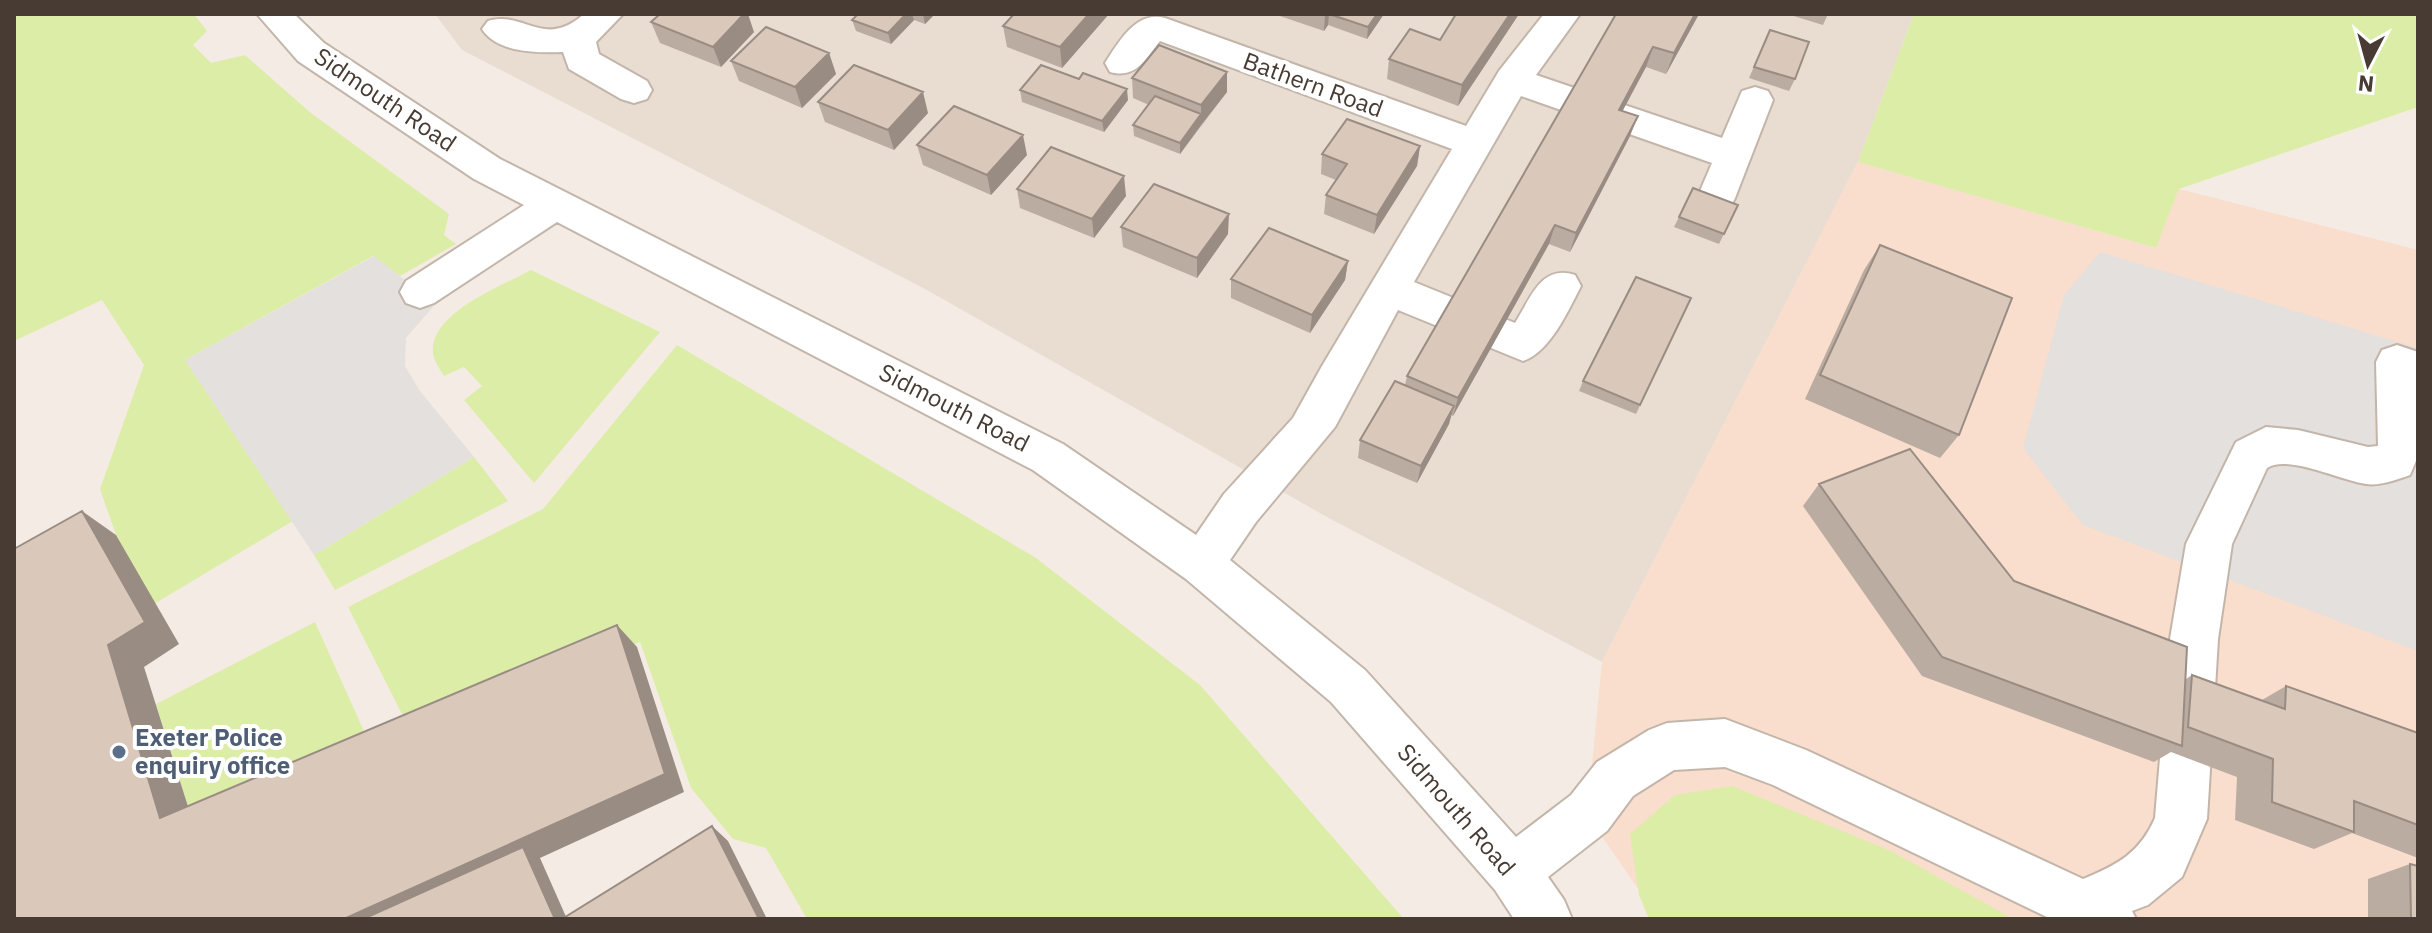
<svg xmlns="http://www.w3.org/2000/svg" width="2432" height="933" font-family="'IBM Plex Sans',sans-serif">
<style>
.residential{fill:#e9ddd2}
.commercial{fill:#f9ddcd}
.green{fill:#dceda8}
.parking{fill:#e4e0dd}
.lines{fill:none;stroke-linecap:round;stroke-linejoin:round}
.minor-casing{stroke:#c3b5a9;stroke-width:4}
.minor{fill:#fff;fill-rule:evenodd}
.wall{fill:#bbaca1}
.shaded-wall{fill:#998c83}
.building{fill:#dac8bb;stroke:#998c83;stroke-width:2}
.service-dot{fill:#5c6f8a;stroke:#fff;stroke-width:3}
.labels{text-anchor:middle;stroke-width:8;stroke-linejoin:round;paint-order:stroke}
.street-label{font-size:24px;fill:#473b33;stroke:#fff}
.service-label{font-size:24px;font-weight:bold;fill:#4e5e75;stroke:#fff;text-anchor:start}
</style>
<rect width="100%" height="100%" fill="#f4ece4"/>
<!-- residential -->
<path class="residential" d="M 435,14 L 1914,14 L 1858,162 L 1602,662 L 1327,517 L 925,289 L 462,50 Z"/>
<!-- commercial -->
<path class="commercial" d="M 1858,162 L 2156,248 L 2179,189 L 2418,250 L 2418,919 L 1659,919 L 1587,815 L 1602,662 Z"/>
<!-- green -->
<path class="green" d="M 14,14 L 194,14 L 207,31 L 193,45 L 211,63 L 245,55 L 311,113 L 449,214 L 444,235 L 456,244 L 400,276 L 373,256 L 185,360 L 293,521 L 154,604 L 116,535 L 100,489 L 144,365 L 102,300 L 14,341 Z
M 1914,14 L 2418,14 L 2418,107 L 2179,189 L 2156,248 L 1858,162 Z
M 531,270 L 660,332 L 534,483 L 464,400 L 482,386 L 464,367 L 444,376 C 440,369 433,360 433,353 C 429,313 502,286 531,270 Z
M 677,345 L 1036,558 L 1200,685 L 1404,919 L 807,919 L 766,848 L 733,839 L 691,788 L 640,642 L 416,742 L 348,607 L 543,509 Z
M 474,457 L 508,501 L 335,590 L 314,555 Z
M 315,622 L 376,758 L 197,835 L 156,704 Z
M 1732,786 L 1891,851 L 2013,919 L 1649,919 L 1639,895 L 1630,834 L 1675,795 Z"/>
<!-- parking -->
<path class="parking" d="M 2100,252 L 2418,348 L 2418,651 L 2083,525 L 2023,448 L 2064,295 Z
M 374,256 L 420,292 L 433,307 L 406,338 L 405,366 L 420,391 L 474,457 L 314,555 L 185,360 Z"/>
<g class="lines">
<!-- minor casing -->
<g class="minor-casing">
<path id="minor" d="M 257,14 L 294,14 L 324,43 L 500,159 L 1063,444 L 1196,535 L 1224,494 L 1293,418 L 1322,366 L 1452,149 L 1160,41 C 1145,60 1136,79 1110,72 L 1105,63 C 1119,41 1137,10 1165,18 L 1466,126 L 1499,71 L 1544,14 L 1580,14 L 1536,75 L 1722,138 L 1742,91 L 1755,87 L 1768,91 L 1773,100 L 1735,198 L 1730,208 L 1716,212 L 1702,208 L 1697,198 L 1712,163 L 1521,96 L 1414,282 L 1515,323 C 1531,298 1541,264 1575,275 L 1581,286 C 1568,311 1550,352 1523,361 L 1398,310 L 1335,427 L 1256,522 L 1230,560 L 1365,670 L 1516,837 L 1571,795 L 1597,762 L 1649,730 L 1667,723 L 1725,719 L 1806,750 L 2083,879 C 2117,865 2140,853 2155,818 L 2170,639 L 2186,544 L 2236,442 L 2266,427 L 2298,430 L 2368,447 L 2378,446 L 2376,362 L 2382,350 L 2397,345 L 2418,352 L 2418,456 L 2410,475 C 2396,480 2380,486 2366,484 C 2342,481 2287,454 2267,468 L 2232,544 L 2218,639 L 2207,819 L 2182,877 L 2148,905 L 2132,911 L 2136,919 L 2051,919 L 1773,785 L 1725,767 L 1674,770 L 1633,796 L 1607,831 L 1548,877 L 1564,900 L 1572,919 L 1514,919 L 1495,890 L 1331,702 L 1186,579 L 1033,470 L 557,222 L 434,303 L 420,308 L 406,303 L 400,292 L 406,281 L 524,205 L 474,179 L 298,61 Z
M 584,14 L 623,14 L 596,42 L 599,54 L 647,81 L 652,90 L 647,99 L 634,103 L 621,99 L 569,69 L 563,52 C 538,53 497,53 482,29 L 488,21 C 524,10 544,50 584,14 Z"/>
</g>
<!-- minor -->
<use href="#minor" class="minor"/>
</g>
<!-- wall -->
<path class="wall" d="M 858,14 L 935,14 L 925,24 L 914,20 L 891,44 L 856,31 L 852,20 Z
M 1014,14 L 1109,14 L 1062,68 L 1007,47 L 1003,26 Z
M 1274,14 L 1384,14 L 1367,39 L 1328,25 L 1324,31 Z
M 1519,14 L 1458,106 L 1387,79 L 1389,59 L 1440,40 Z
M 1616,14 L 1699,14 L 1666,74 L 1646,67 L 1622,111 L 1630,136 L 1570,252 L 1549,244 L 1453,416 L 1451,415 L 1449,424 L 1417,483 L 1358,458 L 1360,440 L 1405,385 L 1407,376 Z
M 1787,14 L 1828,14 L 1823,25 Z
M 651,22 L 754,32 L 721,67 L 660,43 Z
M 1770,30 L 1795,79 L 1789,91 L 1749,78 Z
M 829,53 L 836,74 L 802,108 L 739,81 L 731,61 Z
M 1132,78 L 1227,92 L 1180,154 L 1134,136 L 1133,125 L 1149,105 L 1133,98 Z
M 1079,79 L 1128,100 L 1104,132 L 1022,102 L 1020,90 Z
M 818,102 L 928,113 L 894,150 L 825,122 Z
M 917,145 L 1027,155 L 991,195 L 923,165 Z
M 1420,146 L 1417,166 L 1374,234 L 1324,214 L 1326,195 L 1336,180 L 1321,174 L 1322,154 Z
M 1017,189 L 1126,196 L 1094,238 L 1020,208 Z
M 1738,205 L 1719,244 L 1674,227 L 1679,217 Z
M 1121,227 L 1228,234 L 1197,278 L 1123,247 Z
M 1880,245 L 1959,435 L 1940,458 L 1805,399 L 1864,270 Z
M 1348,261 L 1345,280 L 1310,333 L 1231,298 L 1231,279 Z
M 1691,298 L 1636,414 L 1579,391 L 1583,381 Z
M 1819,484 L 2014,581 L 2186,679 L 2192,675 L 2262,700 L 2286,686 L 2418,733 L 2418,858 L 2352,833 L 2314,849 L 2235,820 L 2237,777 L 2171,752 L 2154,762 L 1922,676 L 1803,506 Z
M 2410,864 L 2418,919 L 2368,919 L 2368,879 Z"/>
<!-- shaded-wall -->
<path class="shaded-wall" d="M 744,14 L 748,14 L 754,32 L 721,67 L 713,47 Z
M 906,14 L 912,14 L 914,20 L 891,44 L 888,33 Z
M 923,14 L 935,14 L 925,24 Z
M 1089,14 L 1109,14 L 1062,68 L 1060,47 Z
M 1325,14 L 1336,14 L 1329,14 L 1328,25 L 1324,31 Z
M 1377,14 L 1384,14 L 1367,39 L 1368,27 Z
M 1510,14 L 1519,14 L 1458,106 L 1462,85 Z
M 1695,14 L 1699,14 L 1666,74 L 1674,53 Z
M 1653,47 L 1646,67 L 1612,131 L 1619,110 Z
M 829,53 L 836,74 L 802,108 L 795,87 Z
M 1227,72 L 1227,92 L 1201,125 L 1201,105 Z
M 1127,89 L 1128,100 L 1104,132 L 1102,121 Z
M 923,92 L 928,113 L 894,150 L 888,130 Z
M 1201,114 L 1201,125 L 1180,154 L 1180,143 Z
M 1638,116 L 1630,136 L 1570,252 L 1576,233 Z
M 1023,135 L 1027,155 L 991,195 L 987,175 Z
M 1420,146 L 1417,166 L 1374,234 L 1377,215 Z
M 1124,176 L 1126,196 L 1094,238 L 1092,219 Z
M 1229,214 L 1228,234 L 1197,278 L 1197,258 Z
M 1555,225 L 1549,244 L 1453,416 L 1458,398 Z
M 1348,261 L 1345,280 L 1310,333 L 1312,315 Z
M 1454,406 L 1449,424 L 1417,483 L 1421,466 Z
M 82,511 L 116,535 L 179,644 L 144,667 L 197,835 L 160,818 L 108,645 Z
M 617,625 L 637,647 L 684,792 L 540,858 L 567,919 L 344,919 Z
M 712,826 L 728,841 L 767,919 L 759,919 Z"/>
<!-- building -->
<path class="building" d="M 660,14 L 744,14 L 713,47 L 651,22 Z
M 858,14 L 906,14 L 888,33 L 852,20 Z
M 1014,14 L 1089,14 L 1060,47 L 1003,26 Z
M 1329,14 L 1377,14 L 1368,27 Z
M 1456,14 L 1510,14 L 1462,85 L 1389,59 L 1410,29 L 1440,40 Z
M 1616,14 L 1695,14 L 1674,53 L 1653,47 L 1619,110 L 1638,116 L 1576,233 L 1555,225 L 1458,398 L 1407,376 Z
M 766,27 L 829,53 L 795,87 L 731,61 Z
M 1770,30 L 1809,42 L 1795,79 L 1754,67 Z
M 1159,45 L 1227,72 L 1201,105 L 1132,78 Z
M 854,65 L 923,92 L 888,130 L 818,102 Z
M 1041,65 L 1079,79 L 1083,73 L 1127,89 L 1102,121 L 1020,90 Z
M 1155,96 L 1201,114 L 1180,143 L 1133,125 Z
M 954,106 L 1023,135 L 987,175 L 917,145 Z
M 1347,119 L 1420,146 L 1377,215 L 1326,195 L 1347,164 L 1322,154 Z
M 1051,147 L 1124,176 L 1092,219 L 1017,189 Z
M 1154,184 L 1229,214 L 1197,258 L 1121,227 Z
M 1693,188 L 1738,205 L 1724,234 L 1679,217 Z
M 1269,228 L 1348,261 L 1312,315 L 1231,279 Z
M 1880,245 L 2012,298 L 1959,435 L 1820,375 Z
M 1636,277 L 1691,298 L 1640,405 L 1583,381 Z
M 1395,381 L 1454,406 L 1421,466 L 1360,440 Z
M 1910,449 L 2014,581 L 2187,647 L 2182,746 L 1942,657 L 1819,484 Z
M 82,511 L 145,622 L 108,645 L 160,818 L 617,625 L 665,774 L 344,919 L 14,919 L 14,549 Z
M 2192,675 L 2285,709 L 2286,686 L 2418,733 L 2418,825 L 2354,801 L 2354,832 L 2272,802 L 2273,759 L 2188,727 Z
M 712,826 L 759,919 L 562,919 Z
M 523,847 L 555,919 L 363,919 Z
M 2410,864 L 2418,866 L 2418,919 L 2411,919 Z"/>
<!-- markers -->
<circle class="service-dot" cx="119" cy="752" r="8"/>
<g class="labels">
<!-- street labels -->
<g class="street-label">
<text transform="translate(1313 85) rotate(20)" y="8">Bathern Road</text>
<text transform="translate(385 100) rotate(34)" y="8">Sidmouth Road</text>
<text transform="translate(954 408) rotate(27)" y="8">Sidmouth Road</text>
<text transform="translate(1456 810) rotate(49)" y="8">Sidmouth Road</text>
</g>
<!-- service labels -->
<g class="service-label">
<text x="135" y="746">Exeter Police<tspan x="135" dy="28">enquiry office</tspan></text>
</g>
</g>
<!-- border -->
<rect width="2432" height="933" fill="none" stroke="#473b33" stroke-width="32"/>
<!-- north arrow -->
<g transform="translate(2368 64) rotate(186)" stroke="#ffffff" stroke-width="6" paint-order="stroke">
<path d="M0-6L14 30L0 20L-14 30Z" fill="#473b33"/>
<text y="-12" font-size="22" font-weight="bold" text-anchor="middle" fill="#473b33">N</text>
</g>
</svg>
